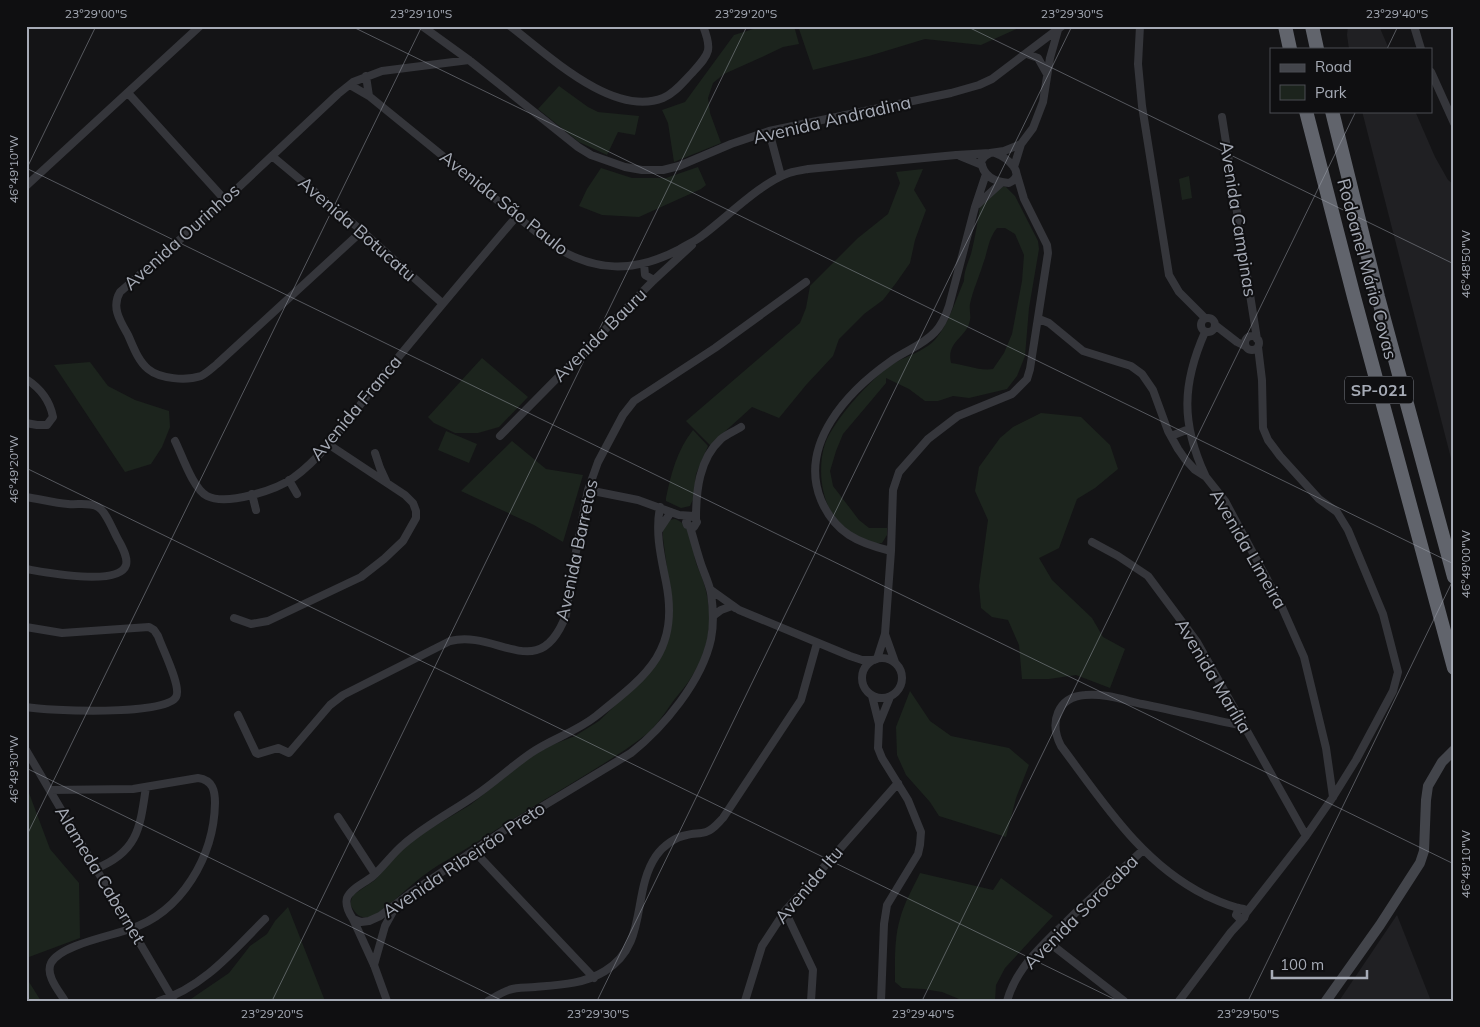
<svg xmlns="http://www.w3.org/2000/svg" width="1480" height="1027" font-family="Mulish,sans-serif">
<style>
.built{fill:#202023}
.green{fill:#1c241d;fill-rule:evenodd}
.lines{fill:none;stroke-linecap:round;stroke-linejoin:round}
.street{stroke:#35363b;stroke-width:8}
.secondary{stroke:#43454b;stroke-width:10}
.highway{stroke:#61646c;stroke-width:14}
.ticks{fill:none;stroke:#a6abb6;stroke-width:1;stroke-opacity:0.45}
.labels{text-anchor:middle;stroke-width:4;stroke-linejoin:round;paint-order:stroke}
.shield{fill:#0f0f11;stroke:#797c84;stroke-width:1}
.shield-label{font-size:16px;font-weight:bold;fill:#a6abb6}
.street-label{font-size:18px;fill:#a6abb6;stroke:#0f0f11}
.neatline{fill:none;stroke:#a6abb6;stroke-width:2}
.ticks-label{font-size:12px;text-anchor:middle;fill:#a6abb6}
</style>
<rect width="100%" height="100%" fill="#141416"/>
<!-- built -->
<path class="built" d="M 1348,26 L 1379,26 L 1389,49 L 1349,49 L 1347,35 Z
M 1362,111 L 1415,111 L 1435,157 L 1448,180 L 1454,185 L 1454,470 Z
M 1397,915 L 1431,1001 L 1339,1001 Z"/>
<!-- green -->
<path class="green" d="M 763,26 L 794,26 L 799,44 L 783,47 L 762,57 L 724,74 L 713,83 L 708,98 L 710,113 L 721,143 L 674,162 L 668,123 L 662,110 L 685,102 L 734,35 Z
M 798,26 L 1023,26 L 981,45 L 925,39 L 869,56 L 813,70 Z
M 559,86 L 588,107 L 598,112 L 639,116 L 635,135 L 618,132 L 607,155 L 579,142 L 538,109 Z
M 698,167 L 706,185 L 701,189 L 639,217 L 602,215 L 579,206 L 587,189 L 601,168 L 632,178 L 666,178 Z
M 923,169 L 914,190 L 926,210 L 915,240 L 910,263 L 896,283 L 883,300 L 864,314 L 839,339 L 833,356 L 806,385 L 779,418 L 752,407 L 710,445 L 686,421 L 800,323 L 806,308 L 810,286 L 858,238 L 888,214 L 900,183 L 896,172 Z
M 1189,176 L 1192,198 L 1182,200 L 1179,179 Z
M 998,186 L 1006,187 L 1015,196 L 1038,241 L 1039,249 L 1029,308 L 1025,356 L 1017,376 L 1007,389 L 969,398 L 953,396 L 938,401 L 925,401 L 909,389 L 886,378 L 886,383 L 843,434 L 836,451 L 830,471 L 833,486 L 859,520 L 869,528 L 887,528 L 887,535 L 882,543 C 867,547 849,532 839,522 C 821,504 817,468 825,444 C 833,421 872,377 893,364 C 908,355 927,351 938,336 C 948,324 957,297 964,281 C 964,271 968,263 971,254 C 975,238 978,221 980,205 ZM 997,228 L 1005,228 L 1015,234 L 1024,255 L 1022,281 L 1012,334 L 1004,353 L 993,369 C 979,371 966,365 951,363 C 946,341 967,338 970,320 C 971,315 969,309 970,304 C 973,290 979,277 983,264 C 988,251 988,239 997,228 Z
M 482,358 L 528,397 L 499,427 L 478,433 L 455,433 L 434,423 L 428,417 Z
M 90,362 L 108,386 L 135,400 L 169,411 L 170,427 L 162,447 L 151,464 L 125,472 L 54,365 Z
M 1041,413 L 1081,417 L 1110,445 L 1118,469 L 1095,488 L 1077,499 L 1059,548 L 1039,558 L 1052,580 L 1092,618 L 1103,637 L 1125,649 L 1110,688 L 1076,675 L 1049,679 L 1022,679 L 1019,645 L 1008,620 L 992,617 L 981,608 L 979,586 L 988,520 L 975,491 L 979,467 L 1000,438 L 1013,427 Z
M 693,430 L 708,446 L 696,474 L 694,497 L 690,506 L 681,508 L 666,501 L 666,498 C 671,474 677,450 693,430 Z
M 446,431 L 477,444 L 469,463 L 438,450 Z
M 512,441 L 546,469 L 583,475 L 563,542 L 534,525 L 461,491 Z
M 675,519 C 695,526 691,552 698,568 C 714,602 714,644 692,676 C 687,685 680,692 674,700 C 666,711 658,724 648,733 C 623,753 596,768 569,785 C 535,805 502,826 469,847 C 455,856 440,863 427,873 C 413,882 384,912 370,917 C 360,920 354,912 350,904 L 353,895 L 375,880 L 404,847 L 428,830 L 470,805 L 532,756 L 552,745 L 575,736 L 599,721 L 653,669 L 662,655 L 671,598 L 663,538 L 663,527 L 669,520 Z
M 910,691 L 930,721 L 951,736 L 1009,748 L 1029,765 L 1016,798 L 1006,837 L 939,816 L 930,802 L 906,775 L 897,755 L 896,727 Z
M 26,785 L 50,849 L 79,883 L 80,938 L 29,957 L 29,982 L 41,1001 L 26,1001 Z
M 920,873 L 993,890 L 1001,878 L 1053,916 L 1005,968 L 996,985 L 995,1001 L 964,1001 L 942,992 L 924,989 L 902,988 L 895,982 C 895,962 894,939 900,919 C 904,903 913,888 920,873 Z
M 288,907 L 325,1001 L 188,1001 L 229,973 L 250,946 L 267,934 L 275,921 Z"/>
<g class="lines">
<!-- street -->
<path class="street" d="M 422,26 L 469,60 L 578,147 L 591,155 L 625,167 L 642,170 L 663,170 L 679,166 L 731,144 L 769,131 L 951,93 L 979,85 L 992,79 L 1062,26
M 510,26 C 547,54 613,118 663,98 C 675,93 683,82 692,73 C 709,54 713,51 703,26
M 1140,26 L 1138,64 L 1142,106 L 1169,275 L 1179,292 L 1205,318
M 1414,26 L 1421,49
M 1027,54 L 1038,58 L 1047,74
M 1431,72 L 1454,123
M 366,76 L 369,96
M 350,85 L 369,96 L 551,244 C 594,273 635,273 680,249 C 688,244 696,241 703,235 C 727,217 762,182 789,173 C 795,171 802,170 808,169 L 956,155 L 990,153
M 128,93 L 225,200
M 1222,117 L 1257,339
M 769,131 L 781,176
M 995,153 C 1006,157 1028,174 1009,183 C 995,182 983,177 981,161 L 985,156 L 990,153 L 1004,151 L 1021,144
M 272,156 L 362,231 L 442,303
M 960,156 L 982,165
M 1014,167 L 1021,144 L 1033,128 L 1043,102 L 1050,58 L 1058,30
M 26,186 L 200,26
M 978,204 L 1001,183
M 362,231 L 217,364 C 212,368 207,373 201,376 C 186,381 160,379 148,369 C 138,361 133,346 128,335 C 120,321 111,307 120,292 L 225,200 L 338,94 L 353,82 L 382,71 L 469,60
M 644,264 L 645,275 L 654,280
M1201 325a7 7 0 1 1 14 0a7 7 0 1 1-14 0Z
M 1039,319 L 1049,323 L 1083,351 L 1131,366 L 1142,374 L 1153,390 L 1168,431 L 1178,449 L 1185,459 L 1195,470 L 1206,477 L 1225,501 L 1281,605 L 1304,657 L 1326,748 L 1333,797
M 1215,325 L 1237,342 L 1245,346
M1245 343a7 7 0 1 1 14 0a7 7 0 1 1-14 0Z
M 26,379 C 40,388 50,401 53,417 L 47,425 L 37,425 L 26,423
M 500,436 L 654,280 L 692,245
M 1171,436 L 1189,429
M 175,441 C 182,455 193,489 207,496 C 227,506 276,490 293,478 C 325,455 353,413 378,382 C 424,326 470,271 517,216
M 375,453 L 380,468 L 386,481
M 1205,475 C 1181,423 1182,384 1205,332
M 289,480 L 297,494
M 588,490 L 638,500 L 679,515 L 694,516 L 697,522 L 694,527 L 687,525 L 686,522 L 689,517
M 252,494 L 256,510
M 26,497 C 40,499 54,503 68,504 C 78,505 89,502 98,507 C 107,512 114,534 120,543 C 123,549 128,558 126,565 C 119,587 44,572 26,569
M 660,507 C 655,533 661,557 666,582 C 680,652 646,676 596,716 C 576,732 551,739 531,753 C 512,766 495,782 476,795 C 453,811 426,825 404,844 C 393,853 384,866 373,876 C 365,883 351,888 347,898 C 345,905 349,913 353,919 L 361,922 L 369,921 L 380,916 L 412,892 L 515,823 L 631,753 C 664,727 702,681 711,639 C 714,624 713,607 711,593 C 709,583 704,573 701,564 C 697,552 694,540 690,527
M 696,519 C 696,491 699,459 721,439 C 727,434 735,431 741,427
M 659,530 L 671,512
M 1092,542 L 1118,556 L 1148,576 L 1197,642 L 1306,836
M 891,551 C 858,543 835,533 821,500 C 798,444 848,391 891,361 C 905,351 923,345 935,332 C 942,325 946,315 949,306 L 975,207 L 986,174
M 711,590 L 739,610 L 850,656 L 862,660 L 874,660
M 713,616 L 721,610 L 732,606 L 735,608
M 234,618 L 251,624 L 268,621 L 361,577 L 384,559 L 403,541 L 416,518 L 416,511 L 413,503 L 405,495 L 328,444
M 26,627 L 62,633 L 149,627 L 154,630 L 158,636 C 162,648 182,687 176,697 C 165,716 48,711 26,707
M 885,634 L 895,662
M862 678a20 20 0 1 1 40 0a20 20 0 1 1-40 0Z
M 877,659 L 885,634 L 891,551 L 893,490 L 899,472 L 928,439 L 958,416 L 1012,394 L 1027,379 L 1030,369 L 1048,253 L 1047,245 L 1024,199 L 1016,172
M 872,696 L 879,724 L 878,748 L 882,758 L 908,800 L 921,832 L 920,845 L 918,854 L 887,905 L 884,924 L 881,1001
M 238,715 L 256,753 L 258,754 L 278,748 L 289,753 L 330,705 L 343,695 L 450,641 C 498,629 539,686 566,615 L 573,567 L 588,490 L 598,462 L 623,415 L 634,401 L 715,348 L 806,282
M 879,724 L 890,697
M 26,750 L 174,1001
M 50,790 L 133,789 L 198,778 C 213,780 215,791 215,803 C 214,856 182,912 130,929 C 111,936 60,945 51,963 C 45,975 59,991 65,1001
M 338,817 L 375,874
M 474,851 L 594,978
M 95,869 C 138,852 140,828 146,787
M 1239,908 L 1236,915 L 1239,918 L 1244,918 L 1246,913 L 1244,909 C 1230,907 1218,901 1205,895 C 1141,863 1103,802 1061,746 C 1049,723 1057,697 1085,695 C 1104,693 1124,700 1142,704 C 1176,711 1210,719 1243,726
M 785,911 L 813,970 L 811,1001
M 1246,913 L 1306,836 L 1333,797 L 1356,760 L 1393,691 L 1398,672 L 1383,614 L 1348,530 L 1337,512 L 1319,499 L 1280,456 L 1268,440 L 1263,428 L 1262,380 L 1258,347
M 353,919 L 374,965 L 387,1001
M 1047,941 L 1124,1001
M 374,965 L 385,926 L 396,906
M 159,1001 C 204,987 233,951 265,919
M 488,1001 C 495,997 502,992 509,990 C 517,987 527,988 535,987 C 560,985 584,984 605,971 C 649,944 631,893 656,856 C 663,846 675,837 687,835 C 693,833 700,834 706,832 C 713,830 718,823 723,818 L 801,700 L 817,643
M 745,1001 L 762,946 L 785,911 L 898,783
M 1007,1001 C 1017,966 1045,943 1069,919 C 1093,896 1118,873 1143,850
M 1179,1001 L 1231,932 L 1244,918"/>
<!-- secondary -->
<path class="secondary" d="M 1326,1001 L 1380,925 L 1420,863 L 1424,851 L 1426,800 L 1428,786 L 1442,762 L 1454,750"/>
<!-- highway -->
<path class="highway" d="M 1285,26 L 1290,49
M 1312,26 L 1317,49
M 1306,111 L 1354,297 L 1454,668
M 1332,111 L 1378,297 L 1454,577"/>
</g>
<!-- ticks -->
<path class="ticks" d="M 351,26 L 1454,564M 966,26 L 1454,264M 1387,49 L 1398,26M 26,168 L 1454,864M 26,170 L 96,26M 26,468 L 1118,1001M 26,768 L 503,1001M 26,837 L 422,26M 272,1001 L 747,26M 597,1001 L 1072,26M 922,1001 L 1356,111M 1248,1001 L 1454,578"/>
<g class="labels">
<!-- shield labels -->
<rect class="shield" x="1345" y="376.5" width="68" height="27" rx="4"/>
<g class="shield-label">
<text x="1379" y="396">SP-021</text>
</g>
<!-- street labels -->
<g class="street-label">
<text transform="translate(832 120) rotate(-13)" y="6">Avenida Andradina</text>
<text transform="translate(504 203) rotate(38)" y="6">Avenida São Paulo</text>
<text transform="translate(1238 219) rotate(81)" y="6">Avenida Campinas</text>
<text transform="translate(357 229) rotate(41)" y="6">Avenida Botucatu</text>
<text transform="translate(182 237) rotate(-42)" y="6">Avenida Ourinhos</text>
<text transform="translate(1367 269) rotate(75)" y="6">Rodoanel Mário Covas</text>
<text transform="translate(600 335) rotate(-45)" y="6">Avenida Bauru</text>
<text transform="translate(356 408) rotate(-50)" y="6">Avenida Franca</text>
<text transform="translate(1248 549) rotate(60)" y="6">Avenida Limeira</text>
<text transform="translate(577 550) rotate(-78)" y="6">Avenida Barretos</text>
<text transform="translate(1213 676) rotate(59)" y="6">Avenida Marília</text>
<text transform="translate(464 860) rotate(-34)" y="6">Avenida Ribeirão Preto</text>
<text transform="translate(100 875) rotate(59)" y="6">Alameda Cabernet</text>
<text transform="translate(809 885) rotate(-50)" y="6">Avenida Itu</text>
<text transform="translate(1081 912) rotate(-45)" y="6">Avenida Sorocaba</text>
</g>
</g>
<!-- border -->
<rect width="1480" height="1027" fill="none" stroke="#0f0f11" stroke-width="55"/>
<!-- legend -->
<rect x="1270" y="48" width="162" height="65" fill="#0f0f11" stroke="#4b4d53"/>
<rect x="1280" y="64" width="25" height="8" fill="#43454b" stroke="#4b4d53"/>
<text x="1315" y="72" font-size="15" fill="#a6abb6">Road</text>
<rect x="1280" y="85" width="25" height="15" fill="#1c241d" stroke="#4b4d53"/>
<text x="1315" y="98" font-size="15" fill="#a6abb6">Park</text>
<!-- scale -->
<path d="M1272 970v8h95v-8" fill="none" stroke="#a6abb6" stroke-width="2.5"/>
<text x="1280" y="970" font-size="15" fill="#a6abb6" stroke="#0f0f11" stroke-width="4" paint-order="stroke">100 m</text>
<rect x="28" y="28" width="1424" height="972" class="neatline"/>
<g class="ticks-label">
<text x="96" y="18">23°29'00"S</text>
<text x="421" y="18">23°29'10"S</text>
<text x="746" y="18">23°29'20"S</text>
<text x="1072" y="18">23°29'30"S</text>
<text x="1397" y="18">23°29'40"S</text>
<text transform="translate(14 169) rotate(-90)" y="4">46°49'10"W</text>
<text transform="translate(1466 264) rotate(-90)" y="4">46°48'50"W</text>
<text transform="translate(14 469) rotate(-90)" y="4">46°49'20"W</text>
<text transform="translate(1466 564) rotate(-90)" y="4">46°49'00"W</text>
<text transform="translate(14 769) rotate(-90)" y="4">46°49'30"W</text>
<text transform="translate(1466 864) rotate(-90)" y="4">46°49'10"W</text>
<text x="272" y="1018">23°29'20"S</text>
<text x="598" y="1018">23°29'30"S</text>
<text x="923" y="1018">23°29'40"S</text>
<text x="1248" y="1018">23°29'50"S</text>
</g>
</svg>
